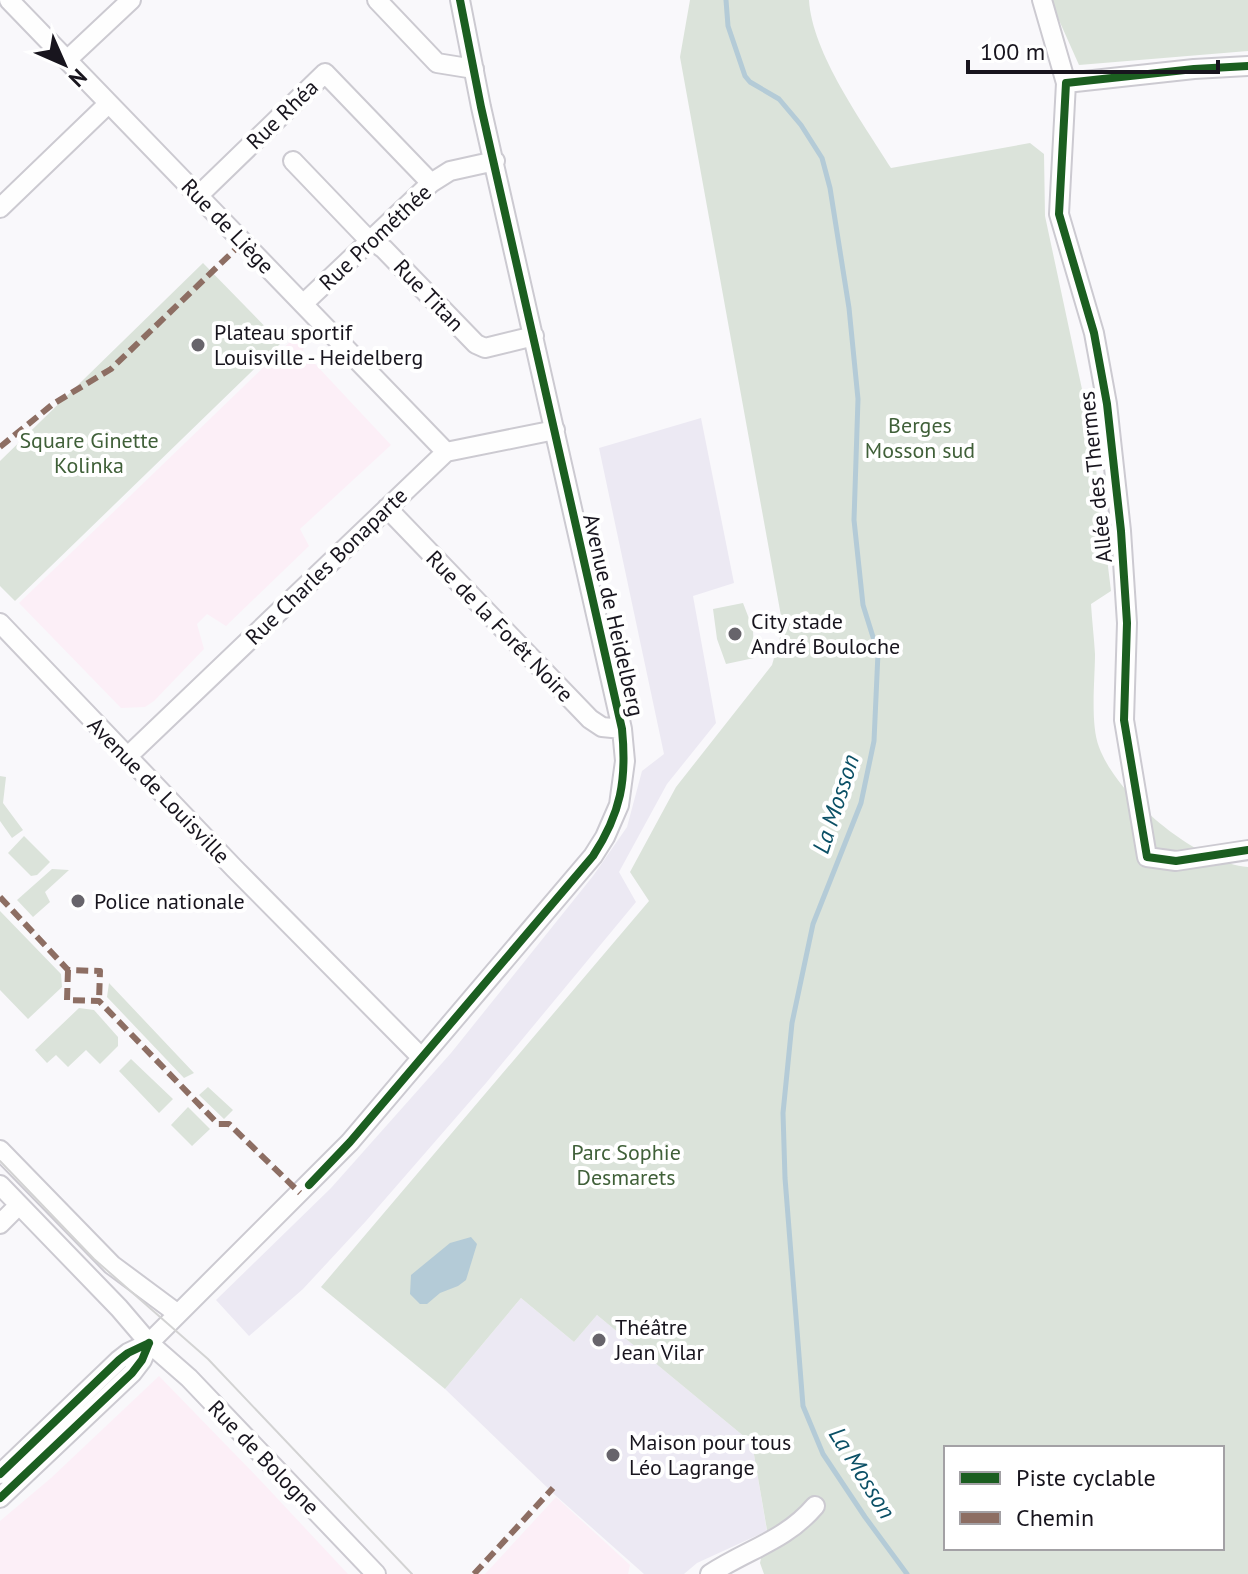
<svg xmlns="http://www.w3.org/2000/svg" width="1248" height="1574" font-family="'PT Sans',sans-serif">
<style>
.built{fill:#ece9f3}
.education{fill:#fceff7}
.green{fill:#dbe3da;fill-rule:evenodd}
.water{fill:#b4cbd7}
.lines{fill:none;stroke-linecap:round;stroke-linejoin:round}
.stream{stroke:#b4cbd7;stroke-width:5}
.minor-casing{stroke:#cccad1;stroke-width:22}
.minor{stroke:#fefefe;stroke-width:18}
.tram{stroke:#d3d3d3;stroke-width:2}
.quiet{stroke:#8d6e63;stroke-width:6;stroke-dasharray:12 6;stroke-linecap:butt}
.cycleway-casing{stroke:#fff;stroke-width:13}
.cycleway{stroke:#1b5e20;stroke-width:8}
.poi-dot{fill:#67646b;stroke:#fff;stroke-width:3}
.labels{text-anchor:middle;stroke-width:8;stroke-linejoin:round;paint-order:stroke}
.street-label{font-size:22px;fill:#18151e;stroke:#fff}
.poi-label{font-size:22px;fill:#18151e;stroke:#fff;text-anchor:start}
.park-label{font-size:22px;fill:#406039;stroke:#fff}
.water-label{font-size:24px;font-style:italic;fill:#0b5066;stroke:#fff}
</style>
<rect width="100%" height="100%" fill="#f9f8fb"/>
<!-- built -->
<path class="built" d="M 701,418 L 734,583 L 693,596 L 716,723 L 667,784 L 619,872 L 636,902 L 486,1083 L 366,1221 L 303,1289 L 249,1336 L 216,1300 L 331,1188 L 451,1053 L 593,876 L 627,827 L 642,771 L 664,754 L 599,448 Z
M 521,1298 L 574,1342 L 597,1315 L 752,1443 L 767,1531 L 697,1563 L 684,1574 L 644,1574 L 555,1495 L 445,1389 Z"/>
<!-- education -->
<path class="education" d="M 295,337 L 305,341 L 303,351 L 391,445 L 300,529 L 309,546 L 226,626 L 207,614 L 197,624 L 204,649 L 154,701 L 145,707 L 121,708 L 19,603 Z
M 159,1376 L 261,1481 L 348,1574 L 0,1574 L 0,1521 L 51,1478 Z
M 556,1497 L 630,1565 L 628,1574 L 485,1574 Z"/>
<!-- green -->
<path class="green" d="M 690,0 L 809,0 C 812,53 863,123 891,168 L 1030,143 L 1044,154 L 1045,216 L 1092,436 L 1111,591 L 1091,604 C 1092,621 1094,637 1095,654 C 1095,680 1090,723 1099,747 C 1117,796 1196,863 1248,867 L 1248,1574 L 764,1574 L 760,1563 L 767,1530 L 752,1443 L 597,1315 L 574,1342 L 521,1298 L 445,1389 L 321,1287 L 649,901 L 630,872 L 676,787 L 772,665 L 783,627 L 680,57 ZM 946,1448 L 1222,1448 L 1222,1548 L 946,1548 Z
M 1050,0 L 1248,0 L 1248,51 L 1079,65 Z
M 203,263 L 281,343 L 15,601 L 0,586 L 0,461 Z
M 743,603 L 753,629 L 754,658 L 726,664 L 717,639 L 713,609 Z
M 0,776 L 6,777 L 3,803 L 23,830 L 12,838 L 0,821 Z
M 24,836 L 50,862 L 37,875 L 31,876 L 8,853 Z
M 52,869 L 69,870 L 45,892 L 50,902 L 33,917 L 17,900 Z
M 0,911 L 61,974 L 62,987 L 28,1019 L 0,990 Z
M 109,983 L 194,1073 L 184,1078 L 107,997 Z
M 79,1008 L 94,1010 L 118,1037 L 118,1046 L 100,1064 L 86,1050 L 68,1067 L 56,1055 L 47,1063 L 35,1050 Z
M 131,1059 L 173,1099 L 159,1113 L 119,1071 Z
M 208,1087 L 233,1110 L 224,1119 L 199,1095 Z
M 188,1107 L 210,1129 L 192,1146 L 171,1125 Z"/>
<!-- water -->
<path class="water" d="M 471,1237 L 477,1244 L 466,1280 L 458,1286 L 440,1293 L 427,1304 L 420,1304 L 410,1294 L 411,1275 L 450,1243 Z"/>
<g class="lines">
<!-- stream -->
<path class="stream" d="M 726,0 L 728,26 L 745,76 L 750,82 L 779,99 L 801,125 L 822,158 L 830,188 L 849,308 L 858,399 L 854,520 L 863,605 L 878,653 L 874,741 L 861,803 L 813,924 L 792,1023 L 783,1113 L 785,1178 L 803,1406 L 823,1454 L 865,1517 L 907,1574"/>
<!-- minor casing -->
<g class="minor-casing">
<path id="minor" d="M 9,0 L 446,452
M 377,0 L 437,63 L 474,69
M 1042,0 L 1066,83
M 67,60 L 131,0
M 1248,66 L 1194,69 L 1066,83 L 1059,214 L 1094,333 L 1107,404 L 1121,531 L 1127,623 L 1124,720 L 1147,857 L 1176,861 L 1248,850
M 293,161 L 363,234 L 384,249 L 476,344 L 485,348 L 534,336
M 198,196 L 325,73 L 431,183
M 0,208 L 108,104
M 303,304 L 431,183 L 450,171 L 495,161
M 387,508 L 590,719 L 602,727 L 622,729
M 0,623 L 234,868 L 420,1056
M 127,757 L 446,452 L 555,430
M 0,1150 L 112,1265 L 178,1314
M 0,1185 L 119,1308 L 149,1343 L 189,1378 L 376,1574
M 0,1224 L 19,1205
M 0,1474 L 119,1360 L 128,1353 L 149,1343 L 350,1142 L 593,856 L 605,837 L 619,805 L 625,761 L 622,729 L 481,107 L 460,0
M 0,1498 L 132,1373 L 142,1360 L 149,1343
M 710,1574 C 748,1549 785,1541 815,1506"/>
</g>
<!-- minor -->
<use href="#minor" class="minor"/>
<!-- tram -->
<path class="tram" d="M 0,1161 L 94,1259 L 208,1359 L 412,1574"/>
<!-- quiet -->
<path class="quiet" d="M 0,447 L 53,404 L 111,369 L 243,242
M 0,897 L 68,970 L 100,971 L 99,1001
M 68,970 L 67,1000 L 99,1001 L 218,1124 L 229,1124 L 300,1193
M 474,1574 L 553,1488"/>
<!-- cycleway casing -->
<g class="cycleway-casing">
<path id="cycleway" d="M 1248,66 L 1194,69 L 1066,83 L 1059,214 L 1094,333 L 1107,404 L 1121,531 L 1127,623 L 1124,720 L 1147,857 L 1176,861 L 1248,850
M 309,1185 L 350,1142 L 593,856 C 621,813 627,780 622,729 L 481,107 L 460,0
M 0,1474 L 119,1360 L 128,1353 L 149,1343
M 0,1498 L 132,1373 L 142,1360 L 149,1343"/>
</g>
<!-- cycleway -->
<use href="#cycleway" class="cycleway"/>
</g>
<!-- markers -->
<g class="poi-dot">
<circle cx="198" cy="345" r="8"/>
<circle cx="735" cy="634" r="8"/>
<circle cx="78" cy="901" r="8"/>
<circle cx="599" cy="1340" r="8"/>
<circle cx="613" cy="1455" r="8"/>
</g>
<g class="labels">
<!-- street labels -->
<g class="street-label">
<text transform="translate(282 114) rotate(-44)" y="8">Rue Rhéa</text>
<text transform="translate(228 226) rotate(46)" y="8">Rue de Liège</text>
<text transform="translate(375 237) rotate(-43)" y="8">Rue Prométhée</text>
<text transform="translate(429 295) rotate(46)" y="8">Rue Titan</text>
<text transform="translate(1095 477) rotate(-96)" y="8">Allée des Thermes</text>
<text transform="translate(326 566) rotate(-44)" y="8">Rue Charles Bonaparte</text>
<text transform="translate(614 615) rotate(77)" y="8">Avenue de Heidelberg</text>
<text transform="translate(500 626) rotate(46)" y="8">Rue de la Forêt Noire</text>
<text transform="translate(159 790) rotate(46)" y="8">Avenue de Louisville</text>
<text transform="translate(264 1457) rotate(46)" y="8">Rue de Bologne</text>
</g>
<!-- poi labels -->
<g class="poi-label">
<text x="214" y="340">Plateau sportif<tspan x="214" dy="25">Louisville - Heidelberg</tspan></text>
<text x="751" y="629">City stade<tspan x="751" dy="25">André Bouloche</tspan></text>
<text x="94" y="909">Police nationale</text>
<text x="615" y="1335">Théâtre<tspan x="615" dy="25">Jean Vilar</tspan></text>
<text x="629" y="1450">Maison pour tous<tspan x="629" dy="25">Léo Lagrange</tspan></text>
</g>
<!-- park labels -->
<g class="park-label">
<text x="920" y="433">Berges<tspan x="920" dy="25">Mosson sud</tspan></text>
<text x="89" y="448">Square Ginette<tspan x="89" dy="25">Kolinka</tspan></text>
<text x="626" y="1160">Parc Sophie<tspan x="626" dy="25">Desmarets</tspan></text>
</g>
<!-- water labels -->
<g class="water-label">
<text transform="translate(836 804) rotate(-72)" y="8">La Mosson</text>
<text transform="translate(862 1473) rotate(58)" y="8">La Mosson</text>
</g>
</g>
<!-- legend -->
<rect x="944" y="1446" width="280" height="104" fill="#ffffff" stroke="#a3a1a5" stroke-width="2"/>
<rect x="960" y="1472" width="40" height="12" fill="#1b5e20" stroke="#a3a1a5" stroke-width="2"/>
<text x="1016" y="1486" font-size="24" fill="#18151e">Piste cyclable</text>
<rect x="960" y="1512" width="40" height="12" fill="#8d6e63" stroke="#a3a1a5" stroke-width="2"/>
<text x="1016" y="1526" font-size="24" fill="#18151e">Chemin</text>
<!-- north arrow -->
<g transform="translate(64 64) rotate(135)" stroke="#ffffff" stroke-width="6" paint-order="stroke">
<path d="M0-6L14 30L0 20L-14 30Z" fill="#18151e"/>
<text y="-12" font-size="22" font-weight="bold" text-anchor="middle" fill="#18151e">N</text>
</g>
<!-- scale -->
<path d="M968 60v12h250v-12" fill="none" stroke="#18151e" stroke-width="4"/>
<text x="980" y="60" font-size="24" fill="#18151e" stroke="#ffffff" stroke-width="6" paint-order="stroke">100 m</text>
</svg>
